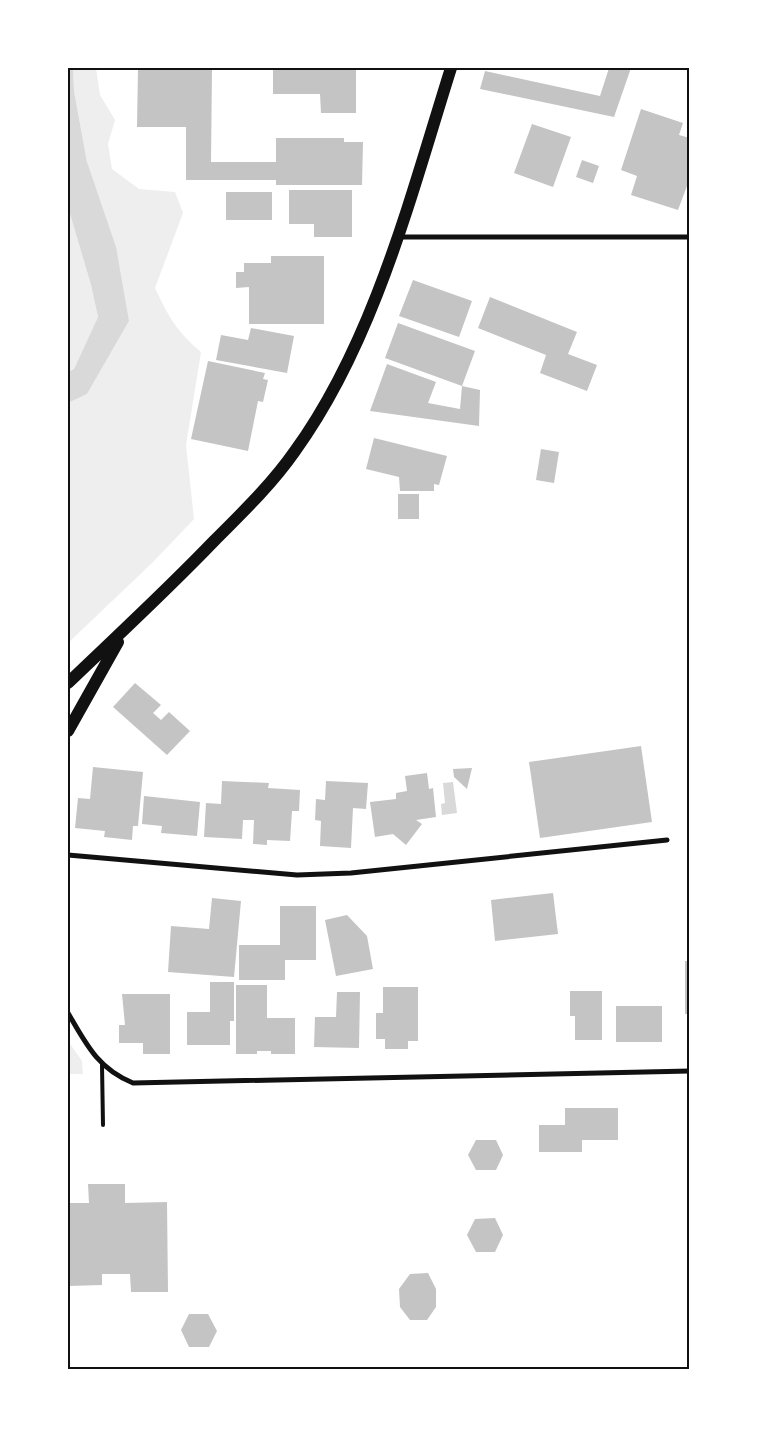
<svg xmlns="http://www.w3.org/2000/svg" width="757" height="1437" font-family="'Archivo Narrow',sans-serif">
<style>
.green{fill:#eee}
.water{fill:#d9d9d9}
.building{fill:#c4c4c4}
.lines{fill:none;stroke-linecap:round;stroke-linejoin:round}
.service{stroke:#111;stroke-width:4}
.minor{stroke:#111;stroke-width:5}
.primary{stroke:#111;stroke-width:12}
.neatline{fill:none;stroke:#111;stroke-width:2}
</style>
<rect width="100%" height="100%" fill="#fff"/>
<!-- green -->
<path class="green" d="M 73,68 L 96,68 L 100,95 L 115,120 L 108,144 L 112,169 L 139,189 L 175,192 L 183,213 L 155,288 C 168,316 177,332 201,352 L 186,445 L 194,519 L 153,562 L 68,643 L 68,403 L 87,394 L 129,321 L 87,162 L 74,91 Z
M 68,207 L 91,285 L 98,317 L 74,369 L 68,372 Z
M 68,1041 L 82,1061 L 83,1074 L 68,1074 Z"/>
<!-- water -->
<path class="water" d="M 68,68 L 73,68 L 74,91 L 87,162 L 116,247 L 129,321 L 87,394 L 68,403 L 68,372 L 74,369 L 98,317 L 91,285 L 68,207 Z
M 453,782 L 457,813 L 442,815 L 441,804 L 445,803 L 443,783 Z"/>
<!-- building -->
<path class="building" d="M 138,68 L 212,68 L 211,162 L 276,162 L 276,138 L 344,138 L 344,142 L 363,142 L 362,185 L 276,185 L 276,180 L 186,180 L 186,127 L 137,127 Z
M 273,68 L 356,68 L 356,113 L 321,113 L 320,94 L 273,94 Z
M 609,68 L 631,68 L 614,117 L 480,89 L 485,71 L 600,96 Z
M 641,109 L 683,123 L 679,135 L 690,138 L 690,178 L 678,210 L 631,195 L 637,176 L 621,170 Z
M 532,124 L 571,137 L 553,187 L 514,173 Z
M 582,160 L 599,166 L 593,183 L 576,177 Z
M 289,190 L 352,190 L 352,237 L 314,237 L 314,224 L 289,224 Z
M 226,192 L 272,192 L 272,220 L 226,220 Z
M 271,256 L 324,256 L 324,324 L 249,324 L 249,287 L 236,288 L 236,272 L 244,272 L 244,263 L 271,263 Z
M 413,280 L 472,301 L 459,337 L 399,316 Z
M 490,297 L 577,332 L 568,354 L 597,365 L 587,391 L 540,373 L 546,355 L 478,328 Z
M 398,323 L 475,351 L 462,386 L 385,358 Z
M 251,328 L 294,336 L 287,373 L 216,360 L 221,335 L 248,340 Z
M 208,361 L 265,373 L 263,379 L 268,380 L 263,402 L 258,401 L 248,451 L 191,439 Z
M 387,364 L 436,382 L 428,403 L 460,409 L 462,386 L 480,390 L 479,426 L 370,411 Z
M 374,438 L 447,456 L 439,485 L 434,484 L 434,491 L 400,491 L 399,477 L 366,469 Z
M 541,449 L 559,452 L 554,483 L 536,480 Z
M 398,494 L 419,494 L 419,519 L 398,519 Z
M 135,683 L 161,705 L 153,713 L 161,720 L 169,712 L 190,731 L 167,755 L 113,707 Z
M 641,746 L 652,822 L 540,838 L 529,762 Z
M 93,767 L 143,772 L 138,826 L 133,826 L 132,840 L 104,837 L 105,831 L 75,828 L 78,798 L 90,799 Z
M 472,768 L 467,789 L 454,777 L 453,769 Z
M 427,773 L 429,789 L 433,788 L 436,817 L 416,820 L 422,824 L 406,845 L 393,834 L 375,837 L 370,802 L 396,799 L 396,793 L 407,791 L 405,776 Z
M 222,781 L 269,783 L 268,788 L 300,790 L 299,811 L 292,811 L 290,841 L 267,840 L 267,845 L 253,844 L 254,820 L 243,820 L 242,839 L 204,837 L 206,803 L 221,804 Z
M 326,781 L 368,783 L 366,809 L 353,808 L 351,848 L 320,846 L 321,821 L 315,820 L 316,799 L 325,800 Z
M 144,796 L 200,802 L 197,836 L 161,833 L 162,826 L 142,824 Z
M 553,893 L 558,934 L 495,941 L 491,900 Z
M 212,898 L 241,901 L 234,977 L 168,972 L 171,926 L 209,929 Z
M 280,906 L 316,906 L 316,960 L 285,960 L 285,980 L 239,980 L 239,945 L 280,945 Z
M 347,915 L 367,936 L 373,969 L 336,976 L 325,920 Z
M 685,961 L 690,961 L 690,1014 L 685,1014 Z
M 210,982 L 234,982 L 234,1021 L 230,1021 L 230,1045 L 187,1045 L 187,1012 L 210,1012 Z
M 236,985 L 267,985 L 267,1018 L 295,1018 L 295,1054 L 271,1054 L 271,1051 L 257,1051 L 257,1054 L 236,1054 Z
M 383,987 L 418,987 L 418,1041 L 408,1041 L 408,1049 L 385,1049 L 385,1039 L 376,1039 L 376,1013 L 383,1013 Z
M 570,991 L 602,991 L 602,1040 L 575,1040 L 575,1016 L 570,1016 Z
M 337,992 L 360,992 L 359,1048 L 314,1047 L 315,1017 L 336,1017 Z
M 122,994 L 170,994 L 170,1054 L 143,1054 L 143,1043 L 119,1043 L 119,1025 L 125,1025 Z
M 616,1006 L 662,1006 L 662,1042 L 616,1042 Z
M 565,1108 L 618,1108 L 618,1140 L 582,1140 L 582,1152 L 539,1152 L 539,1125 L 565,1125 Z
M 476,1140 L 496,1140 L 503,1155 L 496,1170 L 476,1170 L 468,1155 Z
M 88,1184 L 125,1184 L 125,1203 L 167,1202 L 168,1292 L 131,1292 L 130,1274 L 102,1274 L 102,1285 L 68,1286 L 68,1203 L 89,1203 Z
M 495,1218 L 503,1235 L 495,1252 L 476,1252 L 467,1235 L 475,1219 Z
M 428,1273 L 436,1289 L 436,1307 L 427,1320 L 410,1320 L 400,1307 L 399,1289 L 410,1274 Z
M 189,1314 L 208,1314 L 217,1331 L 209,1347 L 189,1347 L 181,1330 Z
M 241,1367 L 359,1367 L 359,1370 L 241,1370 Z"/>
<g class="lines">
<!-- service -->
<path class="service" d="M 102,1065 L 103,1125"/>
<!-- minor -->
<path class="minor" d="M 400,237 L 690,237
M 68,855 L 297,875 L 351,873 L 667,840
M 68,1013 C 86,1044 98,1069 133,1083 L 690,1071"/>
<!-- primary -->
<path class="primary" d="M 68,683 C 117,636 167,590 214,541 C 242,513 272,484 295,451 C 374,342 411,195 451,68
M 68,731 L 118,642"/>
</g>
<!-- border -->
<rect width="757" height="1437" fill="none" stroke="#ffffff" stroke-width="138"/>
<rect x="69" y="69" width="619" height="1299" class="neatline"/>
</svg>
